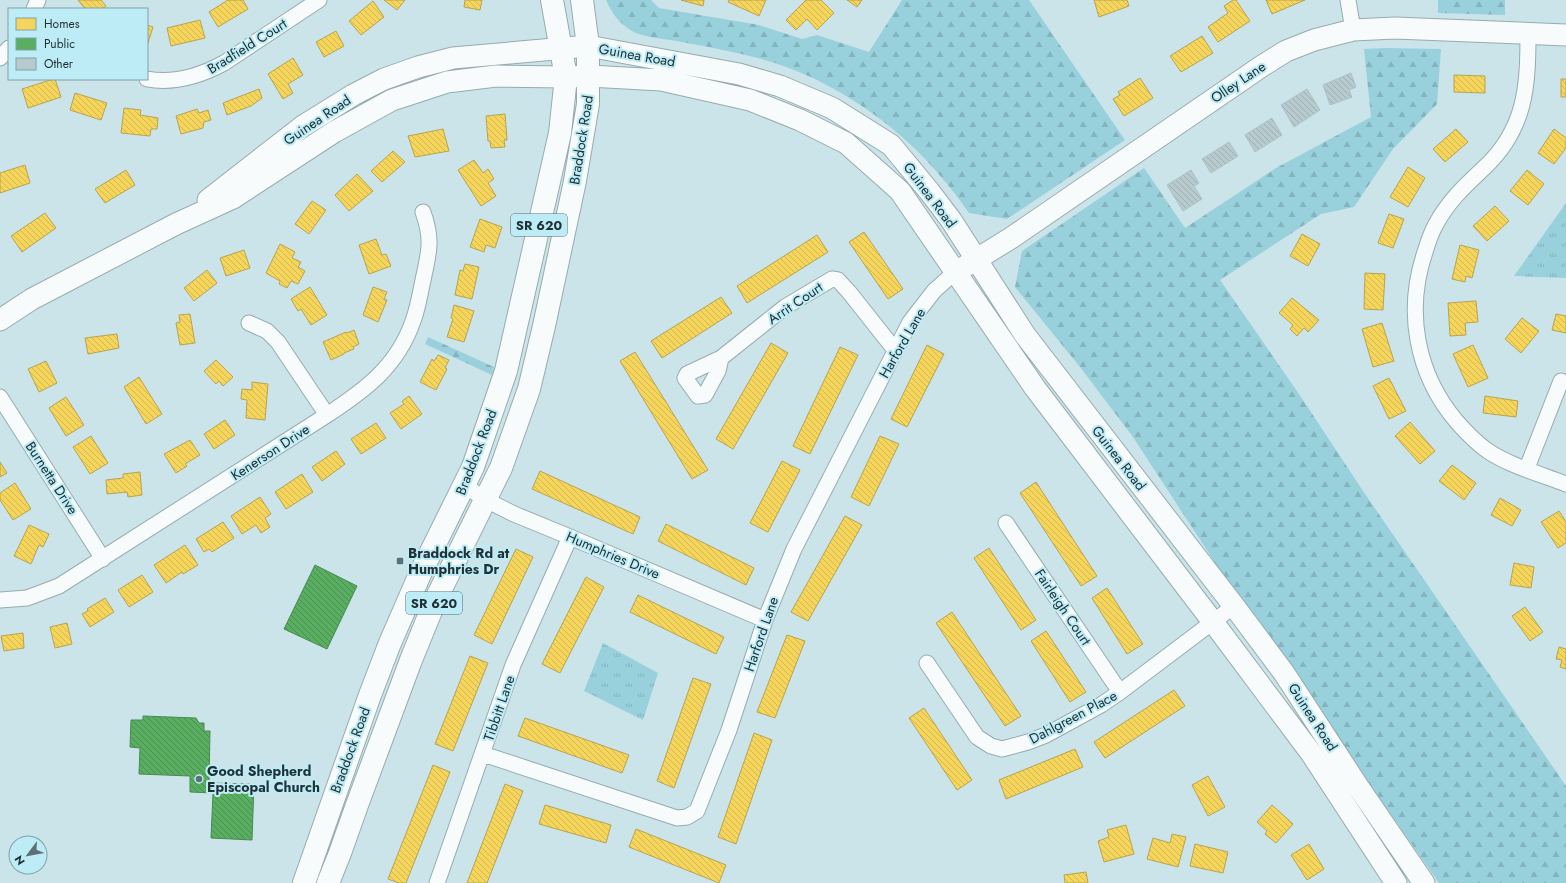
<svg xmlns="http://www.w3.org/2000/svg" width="1566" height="883" font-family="Jost,sans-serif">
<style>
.grass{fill:url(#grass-tufts)}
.forest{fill:url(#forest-firs)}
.homes{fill:url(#homes-back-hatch);stroke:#b6a451}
.public{fill:url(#public-back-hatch);stroke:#498954}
.building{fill:url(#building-back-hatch);stroke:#aec2c6}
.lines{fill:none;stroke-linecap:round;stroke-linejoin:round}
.street-casing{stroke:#97abaf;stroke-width:17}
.secondary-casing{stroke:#97abaf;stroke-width:23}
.primary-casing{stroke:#97abaf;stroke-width:24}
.street{stroke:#f7fbfc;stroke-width:15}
.secondary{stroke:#f7fbfc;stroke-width:21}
.primary{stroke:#f7fbfc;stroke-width:22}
.poi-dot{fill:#5c7075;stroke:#beecf6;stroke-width:1.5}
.labels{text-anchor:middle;stroke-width:4;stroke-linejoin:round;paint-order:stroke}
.shield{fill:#beecf6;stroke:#4f6a70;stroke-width:1}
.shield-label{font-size:13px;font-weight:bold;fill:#203236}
.street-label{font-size:14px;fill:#203236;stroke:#beecf6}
.poi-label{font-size:14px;font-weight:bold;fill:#203236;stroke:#beecf6;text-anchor:start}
</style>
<defs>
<pattern id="grass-tufts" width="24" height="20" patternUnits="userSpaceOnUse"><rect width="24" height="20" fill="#98d0dc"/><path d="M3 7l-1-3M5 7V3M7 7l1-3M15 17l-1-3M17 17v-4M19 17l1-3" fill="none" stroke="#83b3bd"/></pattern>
<pattern id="forest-firs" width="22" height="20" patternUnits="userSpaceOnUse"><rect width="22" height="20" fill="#98d0dc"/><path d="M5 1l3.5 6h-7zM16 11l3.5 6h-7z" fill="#83b3bd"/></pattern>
<pattern id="homes-back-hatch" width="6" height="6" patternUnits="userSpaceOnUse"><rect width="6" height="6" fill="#f6d55c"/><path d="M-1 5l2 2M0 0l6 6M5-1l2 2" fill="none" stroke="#d3b751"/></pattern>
<pattern id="public-back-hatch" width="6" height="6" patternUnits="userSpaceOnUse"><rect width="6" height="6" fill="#5aae61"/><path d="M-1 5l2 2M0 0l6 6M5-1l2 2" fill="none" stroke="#4a8e51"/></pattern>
<pattern id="building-back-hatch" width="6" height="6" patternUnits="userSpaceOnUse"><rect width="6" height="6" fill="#b7cbcf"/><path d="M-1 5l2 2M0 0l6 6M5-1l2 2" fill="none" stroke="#9dafb2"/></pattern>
</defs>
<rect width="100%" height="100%" fill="#cbe4e9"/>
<!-- grass -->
<path class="grass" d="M 1566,203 L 1566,278 L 1514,276 Z
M 603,643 L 658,673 L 643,720 L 584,691 Z"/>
<!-- forest -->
<path class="forest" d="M 606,0 L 651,0 L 659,8 L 759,25 L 802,39 L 817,35 L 869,52 L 902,0 L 1029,0 L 1125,140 L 1007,219 L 969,213 C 928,154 880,111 815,79 C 775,59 730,51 687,43 C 670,39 652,39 636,33 C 621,26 612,14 606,0 Z
M 1438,0 L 1505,0 L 1505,15 L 1438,13 Z
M 1386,48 L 1441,49 L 1437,104 L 1393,149 L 1354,207 L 1321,214 L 1220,280 L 1301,397 L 1363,491 L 1566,786 L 1566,883 L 1439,883 L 1225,578 L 1133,437 L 1080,367 L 1015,287 L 1022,251 L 1144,168 L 1185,228 L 1276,168 L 1371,117 L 1364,49 Z
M 428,337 L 494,367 L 492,375 L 425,344 Z"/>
<!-- homes -->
<path class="homes" d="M 78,0 L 101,0 L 106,6 L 102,9 L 85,9 Z
M 228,0 L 243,0 L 248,9 L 218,27 L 209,12 Z
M 384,0 L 405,0 L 397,10 Z
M 465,0 L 482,0 L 480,10 L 464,7 Z
M 681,0 L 704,0 L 703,6 Z
M 729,0 L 766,0 L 759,16 L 728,2 Z
M 806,0 L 821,0 L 834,13 L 817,30 L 807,19 L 796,30 L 786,20 Z
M 847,0 L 862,0 L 857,7 Z
M 1094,0 L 1127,0 L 1129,6 L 1099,17 Z
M 1233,0 L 1236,0 L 1250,21 L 1218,42 L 1208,27 L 1228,13 L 1224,6 Z
M 1266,0 L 1305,0 L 1272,14 Z
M 373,1 L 384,17 L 361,35 L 349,21 Z
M 200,20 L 205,38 L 171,46 L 167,28 Z
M 147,25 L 153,27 L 148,43 L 147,43 Z
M 336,31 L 344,46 L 324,57 L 316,42 Z
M 1202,36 L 1213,53 L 1181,72 L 1170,56 Z
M 293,58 L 303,75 L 288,84 L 293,93 L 283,99 L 268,74 Z
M 1454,75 L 1485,76 L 1485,93 L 1454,92 Z
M 1140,78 L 1153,98 L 1124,116 L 1113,99 L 1120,95 L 1118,92 Z
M 53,79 L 55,79 L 61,97 L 28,108 L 22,89 Z
M 1561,79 L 1566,79 L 1566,97 L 1561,97 Z
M 259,89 L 262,98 L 251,106 L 227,115 L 223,103 Z
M 75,93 L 107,103 L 101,120 L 70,110 Z
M 124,108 L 141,110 L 140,115 L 158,118 L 157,129 L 151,129 L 150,136 L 121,133 Z
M 197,109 L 199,113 L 208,110 L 211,120 L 204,122 L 203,128 L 181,134 L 176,116 Z
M 505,114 L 507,140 L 504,140 L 505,147 L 491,148 L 490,141 L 488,141 L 486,116 Z
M 443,129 L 449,151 L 415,157 L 408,136 Z
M 1456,129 L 1468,142 L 1445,162 L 1433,149 Z
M 1554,129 L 1566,138 L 1566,148 L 1554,164 L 1538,153 Z
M 393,151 L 405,162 L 382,182 L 371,171 Z
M 474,160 L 483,173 L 488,169 L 494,179 L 488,183 L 496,196 L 481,206 L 458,170 Z
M 25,165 L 30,183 L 0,193 L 0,173 Z
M 1408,167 L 1425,178 L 1408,207 L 1390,197 Z
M 126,170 L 135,185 L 105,203 L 95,189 Z
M 1527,170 L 1544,184 L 1528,205 L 1510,191 Z
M 357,174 L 373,191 L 349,211 L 335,195 Z
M 312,201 L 326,210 L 309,234 L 295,224 Z
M 1495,206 L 1509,221 L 1487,241 L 1473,226 Z
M 45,213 L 56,228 L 22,252 L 11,236 Z
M 1389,214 L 1404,219 L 1393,248 L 1378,243 Z
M 480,219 L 502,227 L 495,248 L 486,245 L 484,252 L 470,247 Z
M 864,232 L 903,289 L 888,299 L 849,242 Z
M 1302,234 L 1320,244 L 1308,266 L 1290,256 Z
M 817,235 L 828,252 L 747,303 L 737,286 Z
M 376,239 L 382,255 L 386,254 L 391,266 L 369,274 L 359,245 Z
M 280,244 L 295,252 L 292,258 L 301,262 L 298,267 L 305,271 L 298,284 L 291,281 L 287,288 L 279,284 L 280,281 L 266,273 Z
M 1460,245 L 1479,250 L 1472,278 L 1466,276 L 1465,282 L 1452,279 Z
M 244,250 L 250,268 L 226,276 L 220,258 Z
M 465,264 L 479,267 L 472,299 L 455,295 L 460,270 L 463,271 Z
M 207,270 L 217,283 L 194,301 L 184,288 Z
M 1365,273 L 1385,274 L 1383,310 L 1364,309 Z
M 310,287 L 327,315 L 311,325 L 301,309 L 298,311 L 291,299 Z
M 373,287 L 387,292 L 384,299 L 387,300 L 378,322 L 363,315 Z
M 721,297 L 732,313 L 662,358 L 651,341 Z
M 1292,298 L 1319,320 L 1308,332 L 1304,328 L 1297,336 L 1290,329 L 1293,325 L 1279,313 Z
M 1476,301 L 1478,322 L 1465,323 L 1466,335 L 1450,336 L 1448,303 Z
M 454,305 L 474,311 L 464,342 L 447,337 L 453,319 L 451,318 Z
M 190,314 L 195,343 L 180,345 L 176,323 L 180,322 L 179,315 Z
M 1556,314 L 1566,316 L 1566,333 L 1552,330 Z
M 1522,318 L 1539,331 L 1521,353 L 1505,339 Z
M 1382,323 L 1394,361 L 1373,367 L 1362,329 Z
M 354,330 L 359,344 L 353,347 L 354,349 L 344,353 L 344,354 L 331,360 L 323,342 L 346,332 L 347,333 Z
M 117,334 L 119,348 L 88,354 L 85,338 Z
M 771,343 L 788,353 L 733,449 L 716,439 Z
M 927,345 L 944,354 L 907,427 L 891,419 Z
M 1473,345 L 1488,378 L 1468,387 L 1453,354 Z
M 840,347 L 858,355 L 810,454 L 793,446 Z
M 635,352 L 708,470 L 692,479 L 620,361 Z
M 438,355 L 449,360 L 445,368 L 447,369 L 436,390 L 420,382 L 432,359 L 434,361 Z
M 216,360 L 233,377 L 223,386 L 219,381 L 216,384 L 204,371 Z
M 46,361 L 57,383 L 39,392 L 28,369 Z
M 139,377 L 162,414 L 146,424 L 124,387 Z
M 1389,378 L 1406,411 L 1389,419 L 1373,386 Z
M 252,382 L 268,384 L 265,420 L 246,418 L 247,400 L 241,399 L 242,389 L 252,390 Z
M 409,396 L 422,414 L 401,429 L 390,413 L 404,404 L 402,401 Z
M 1485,396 L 1518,401 L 1516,417 L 1483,413 Z
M 66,397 L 84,425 L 66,436 L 49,408 Z
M 225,420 L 235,435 L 214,449 L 204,434 Z
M 1410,422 L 1435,451 L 1420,464 L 1395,436 Z
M 376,423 L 386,438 L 361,454 L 351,439 Z
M 91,436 L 108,463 L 90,474 L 73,447 Z
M 880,436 L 899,444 L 869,506 L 851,497 Z
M 190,440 L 200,455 L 185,464 L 187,466 L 176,473 L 164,454 Z
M 336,451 L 345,464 L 322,481 L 312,467 Z
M 782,461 L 800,470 L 768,532 L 750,523 Z
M 0,462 L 7,473 L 0,477 Z
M 1452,465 L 1476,483 L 1464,500 L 1439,481 Z
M 540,471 L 640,517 L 633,534 L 532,489 Z
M 140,472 L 142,495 L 128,497 L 127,492 L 107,494 L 106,480 L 123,478 L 123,474 Z
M 302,474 L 313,492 L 286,509 L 275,492 Z
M 1036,482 L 1097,576 L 1081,586 L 1020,493 Z
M 15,483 L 31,509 L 13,520 L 0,500 L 0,493 Z
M 260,497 L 271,514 L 265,518 L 270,527 L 261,533 L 256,525 L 242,534 L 231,516 Z
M 1500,498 L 1521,510 L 1512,526 L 1491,515 Z
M 1559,511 L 1566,522 L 1566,543 L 1558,548 L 1541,522 Z
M 845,516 L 862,525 L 808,621 L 791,612 Z
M 223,522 L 234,538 L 212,552 L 209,549 L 204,552 L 196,539 Z
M 666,524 L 754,568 L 746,585 L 658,541 Z
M 29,525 L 49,534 L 43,547 L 39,545 L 31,564 L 14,556 Z
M 185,545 L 198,565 L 183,574 L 182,572 L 166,583 L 154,565 Z
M 989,548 L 1036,620 L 1021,630 L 974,558 Z
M 516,549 L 533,557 L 492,644 L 474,635 Z
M 1514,563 L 1534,567 L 1531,588 L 1510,585 Z
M 142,575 L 153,592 L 129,607 L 118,590 Z
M 586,577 L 604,587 L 560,673 L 542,664 Z
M 1107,588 L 1143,644 L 1127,654 L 1092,598 Z
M 638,595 L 724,637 L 716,654 L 630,612 Z
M 105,598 L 114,612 L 90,627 L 82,614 L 88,611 L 87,609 Z
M 1525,607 L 1543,632 L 1530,641 L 1512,616 Z
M 952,612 L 1021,716 L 1005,726 L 936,623 Z
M 67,623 L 72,644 L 55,648 L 50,627 Z
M 1046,631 L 1086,692 L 1070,702 L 1031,641 Z
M 23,633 L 24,648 L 4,651 L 1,636 Z
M 787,635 L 805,641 L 775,718 L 757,712 Z
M 1559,647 L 1566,649 L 1566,669 L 1560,667 L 1562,660 L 1556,659 Z
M 470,656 L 488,663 L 453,751 L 435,744 Z
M 693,678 L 711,684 L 674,788 L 657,781 Z
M 1174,690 L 1185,706 L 1105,758 L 1094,742 Z
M 924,708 L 972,780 L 957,790 L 909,718 Z
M 525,718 L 629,755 L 622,773 L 518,736 Z
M 754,733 L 772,740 L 736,844 L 718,837 Z
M 1075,749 L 1083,767 L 1006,799 L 999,780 Z
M 433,765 L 450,772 L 406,883 L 399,883 L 388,879 Z
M 1208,776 L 1225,807 L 1208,816 L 1192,785 Z
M 505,784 L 523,791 L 487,883 L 467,883 Z
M 545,805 L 611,825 L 606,843 L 539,824 Z
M 1272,805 L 1293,824 L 1276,843 L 1265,834 L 1267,831 L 1257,822 Z
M 1126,825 L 1134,854 L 1104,862 L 1098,841 L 1109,837 L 1107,830 Z
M 636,829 L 726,865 L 719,883 L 629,847 Z
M 1172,834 L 1186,837 L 1178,867 L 1147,859 L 1153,838 L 1170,843 Z
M 1195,844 L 1228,852 L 1223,873 L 1190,866 Z
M 1309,844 L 1324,869 L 1307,880 L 1291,855 Z
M 1086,872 L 1088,883 L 1065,883 L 1064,875 Z"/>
<!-- public -->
<path class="public" d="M 315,565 L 357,586 L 327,649 L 284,629 Z
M 143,716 L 196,718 L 199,723 L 204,723 L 204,731 L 210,731 L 209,783 L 254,784 L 252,840 L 211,838 L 213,793 L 190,792 L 190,776 L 139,774 L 140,748 L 130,747 L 131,720 L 143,720 Z"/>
<!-- building -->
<path class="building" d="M 1351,73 L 1356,87 L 1349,90 L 1352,97 L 1330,105 L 1323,85 Z
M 1307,89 L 1320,110 L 1294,127 L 1281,105 Z
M 1272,118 L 1282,135 L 1255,152 L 1245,135 Z
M 1229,142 L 1238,156 L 1211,173 L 1202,159 Z
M 1191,170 L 1199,183 L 1194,186 L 1202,199 L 1183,211 L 1167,185 Z"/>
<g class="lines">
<!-- street casing -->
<g class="street-casing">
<path id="street" d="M 1348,0 L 1353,30
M 34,9 L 38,0
M 1528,33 C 1528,86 1526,128 1485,167 C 1466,185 1449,200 1436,224 C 1431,233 1428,242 1425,252 C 1405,311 1416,374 1457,422 C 1466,432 1476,443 1488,451 C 1508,465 1543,475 1566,484
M 0,58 L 9,48
M 147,79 C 174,84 200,76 224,63 L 319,0
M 249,323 L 267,331 L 278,342 L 327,415
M 721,358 L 718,371 L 705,395 L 698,396 L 685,378 L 687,374 L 721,358 L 785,307 L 832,279 L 838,280 L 849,292 L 895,350
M 0,397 L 103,559
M 1527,468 L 1561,381
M 464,485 L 486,500 L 514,514 L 570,537 L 765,620
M 1006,523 L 1120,692
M 0,600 L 27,598 L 59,586 L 327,415 C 365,390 397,367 413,321 C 418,308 420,294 423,280 C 429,252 433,240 423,212
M 927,663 L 977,737 L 991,746 L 1002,749 L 1028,742 L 1046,735 L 1101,705 L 1120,692 L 1234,606
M 483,754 L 677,818 L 687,817 L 697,811 L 729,730 L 765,620 L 794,549 L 910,322 L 934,291 L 955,272
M 437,883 L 513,665 L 570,537"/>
</g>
<!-- secondary casing -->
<g class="secondary-casing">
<path id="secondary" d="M 208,200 L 303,126 L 353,95 L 384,79 L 418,67 L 453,58 L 588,46 L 739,74 L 780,86 L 832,108 L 891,145 L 929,191 L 951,220 L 1025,335 L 1234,606 L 1284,673 L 1357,785 L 1424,883
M 964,267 L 1011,238 L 1262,66 L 1286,51 L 1314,40 L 1353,30 L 1395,28 L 1566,35
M 0,320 L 32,299 L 176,224 L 233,198 L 334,132 L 392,100 L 447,82 L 496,76 L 566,77 L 589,76 L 661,80 L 750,100 L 800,120 L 846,143 L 900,191 L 1035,388 L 1213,622 L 1311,753 L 1396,883"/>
</g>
<!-- primary casing -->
<g class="primary-casing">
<path id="primary" d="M 304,883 L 370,695 L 390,643 L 420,574 L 473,467 L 506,371 L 560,133 L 566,77 L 552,0
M 328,883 L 340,853 L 357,805 L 411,660 L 435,601 L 501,468 L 529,389 L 544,326 L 575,181 L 588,104 L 588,46 L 582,0"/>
</g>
<!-- street -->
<use href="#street" class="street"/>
<!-- secondary -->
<use href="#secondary" class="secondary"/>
<!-- primary -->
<use href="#primary" class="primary"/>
</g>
<!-- markers -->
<g class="poi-dot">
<rect x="396" y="557" width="8" height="8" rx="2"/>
<circle cx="199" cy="779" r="4"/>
</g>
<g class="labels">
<!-- shield labels -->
<g class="shield">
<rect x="511" y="214" width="56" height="22" rx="3"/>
<rect x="406" y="592" width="56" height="22" rx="3"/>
</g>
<g class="shield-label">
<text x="539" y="230">SR 620</text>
<text x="434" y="608">SR 620</text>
</g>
<!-- street labels -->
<g class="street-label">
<text transform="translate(247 46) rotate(-32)" y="5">Bradfield Court</text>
<text transform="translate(637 55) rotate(10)" y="5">Guinea Road</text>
<text transform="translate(1238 82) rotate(-34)" y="5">Olley Lane</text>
<text transform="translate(317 120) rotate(-34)" y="5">Guinea Road</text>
<text transform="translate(581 140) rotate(-81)" y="5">Braddock Road</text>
<text transform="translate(930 195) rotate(53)" y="5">Guinea Road</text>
<text transform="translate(795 303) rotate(-34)" y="5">Arrit Court</text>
<text transform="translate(902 343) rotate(-60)" y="5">Harford Lane</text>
<text transform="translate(270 452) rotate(-33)" y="5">Kenerson Drive</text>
<text transform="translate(476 452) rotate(-69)" y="5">Braddock Road</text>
<text transform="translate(1119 458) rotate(52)" y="5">Guinea Road</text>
<text transform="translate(52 478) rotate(57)" y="5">Burnetta Drive</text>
<text transform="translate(613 555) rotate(23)" y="5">Humphries Drive</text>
<text transform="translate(1063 607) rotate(56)" y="5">Fairleigh Court</text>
<text transform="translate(761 634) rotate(-71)" y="5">Harford Lane</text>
<text transform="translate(499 708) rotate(-71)" y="5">Tibbitt Lane</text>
<text transform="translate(1073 717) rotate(-28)" y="5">Dahlgreen Place</text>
<text transform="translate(1313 717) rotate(57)" y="5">Guinea Road</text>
<text transform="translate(350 750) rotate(-70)" y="5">Braddock Road</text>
</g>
<!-- poi labels -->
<g class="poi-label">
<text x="408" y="558">Braddock Rd at<tspan x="408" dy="16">Humphries Dr</tspan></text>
<text x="207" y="776">Good Shepherd<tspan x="207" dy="16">Episcopal Church</tspan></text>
</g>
</g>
<!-- legend -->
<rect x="8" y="8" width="140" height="72" fill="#beecf6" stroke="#7fa2a9"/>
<rect x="16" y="18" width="20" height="12" fill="#f6d55c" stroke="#7fa2a9"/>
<text x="44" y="28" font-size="12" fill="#203236">Homes</text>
<rect x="16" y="38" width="20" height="12" fill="#5aae61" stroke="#7fa2a9"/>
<text x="44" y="48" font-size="12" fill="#203236">Public</text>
<rect x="16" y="58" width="20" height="12" fill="#b7cbcf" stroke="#7fa2a9"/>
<text x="44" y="68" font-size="12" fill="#203236">Other</text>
<!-- north arrow -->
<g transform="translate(28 855) rotate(238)"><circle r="19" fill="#beecf6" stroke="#7fa2a9"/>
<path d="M0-3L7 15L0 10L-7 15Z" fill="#5c7075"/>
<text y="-6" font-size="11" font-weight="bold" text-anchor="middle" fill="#203236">N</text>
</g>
</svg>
